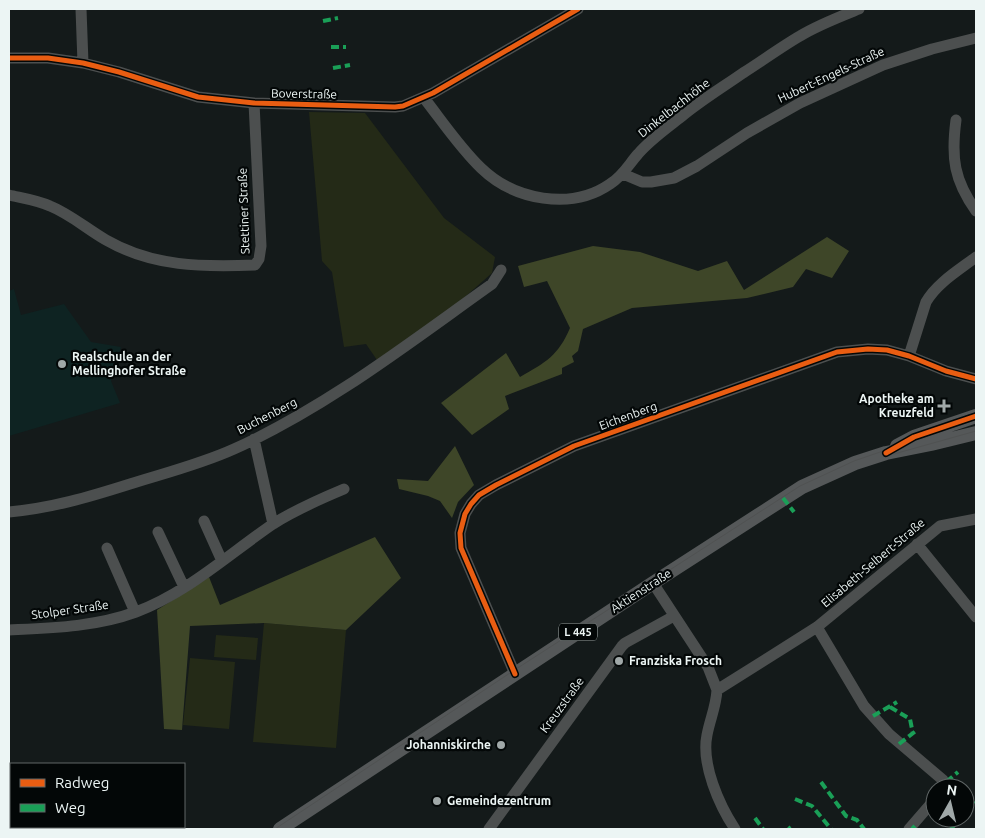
<svg xmlns="http://www.w3.org/2000/svg" width="985" height="838" font-family="Ubuntu,sans-serif">
<style>
.built{fill:#0e2322}
.green{fill:#242a17}
.forest{fill:#3e4628}
.lines{fill:none;stroke-linecap:round;stroke-linejoin:round}
.minor{stroke:#4c4f4f;stroke-width:11}
.major{stroke:#555859;stroke-width:14}
.tram{stroke:#505252;stroke-width:1}
.quiet{stroke:#1a9f57;stroke-width:4;stroke-dasharray:8 4;stroke-linecap:butt}
.cycleway-casing{stroke:#030707;stroke-width:8}
.cycleway{stroke:#e95d12;stroke-width:5}
.poi-dot{fill:#a0a8a8;stroke:#030707;stroke-width:2}
.labels{text-anchor:middle;stroke-width:4.5;stroke-linejoin:round;paint-order:stroke}
.shield{fill:#030707;stroke:#a6aead;stroke-width:1}
.shield-label{font-size:11px;font-weight:bold;fill:#ecf5f4}
.street-label{font-size:12px;fill:#ecf5f4;stroke:#030707}
.poi-label{font-size:12px;font-weight:bold;fill:#ecf5f4;stroke:#030707;text-anchor:start}
</style>
<rect width="100%" height="100%" fill="#141a1a"/>
<!-- built -->
<path class="built" d="M 14,289 L 21,315 L 64,304 L 91,342 L 121,347 L 111,381 L 120,403 L 9,436 L 9,291 Z"/>
<!-- green -->
<path class="green" d="M 309,112 L 365,113 L 444,218 L 495,257 L 492,273 L 457,304 L 377,360 L 366,344 L 344,347 L 332,272 L 322,261 Z
M 264,623 L 346,630 L 336,748 L 253,742 Z
M 216,635 L 258,638 L 256,660 L 214,657 Z
M 190,658 L 235,662 L 229,729 L 183,725 Z"/>
<!-- forest -->
<path class="forest" d="M 827,237 L 849,251 L 832,278 L 806,269 L 793,287 L 747,298 L 632,308 L 583,329 L 578,351 L 572,356 L 574,362 L 562,368 L 562,374 L 505,396 L 509,409 L 472,435 L 441,403 L 506,353 L 520,377 C 546,362 558,356 570,328 L 547,281 L 524,287 L 518,266 L 593,246 L 640,252 L 698,271 L 727,261 L 744,290 Z
M 455,446 L 474,485 L 458,502 L 452,518 L 440,501 L 428,496 L 399,489 L 397,479 L 428,481 Z
M 375,537 L 401,578 L 346,630 L 264,623 L 190,626 L 182,730 L 164,729 L 157,610 L 209,577 L 220,605 Z"/>
<g class="lines">
<!-- minor -->
<path class="minor" d="M 81,9 L 83,63
M 9,58 L 48,58 L 83,63 L 119,72 L 198,97 L 254,103 L 395,107 L 403,106 L 433,93 L 578,9
M 424,98 C 442,121 460,148 481,168 C 514,200 571,211 610,184 C 623,176 629,164 638,154 C 650,140 667,128 681,117 C 700,101 723,87 743,73 C 762,61 781,47 800,36 C 818,25 839,17 859,9
M 956,120 C 951,158 954,180 976,211
M 623,174 L 642,182 L 651,182 L 674,178 L 697,166 L 747,133 L 800,103 L 883,65 L 932,49 L 976,38
M 9,195 C 22,198 37,200 50,206 C 70,214 87,229 106,240 C 153,267 202,267 255,265 L 259,259 L 261,246 L 254,103
M 909,356 L 926,302 C 937,283 959,270 976,257
M 254,439 L 273,524
M 9,512 C 52,508 89,497 130,484 C 165,473 201,464 234,449 C 327,407 409,343 492,284 L 501,270
M 204,521 L 222,561
M 158,532 L 184,587
M 917,544 L 976,617
M 107,548 L 135,612
M 653,583 L 708,667 L 717,690 L 817,627 L 940,526 L 976,519
M 817,627 L 864,706 L 889,734 L 943,780 L 945,783 L 943,788
M 9,630 C 51,628 95,627 136,612 C 187,593 229,554 273,524 C 295,510 320,499 344,489
M 515,674 L 461,548 L 460,533 L 465,514 L 471,504 L 479,495 L 496,485 L 574,446 L 837,352 L 868,349 L 887,350 L 909,356 L 946,371 L 976,379
M 717,690 C 716,707 710,719 707,735 C 701,764 719,805 735,829
M 489,829 L 622,646 L 625,643 L 674,616
M 909,829 L 935,799"/>
<!-- major -->
<path class="major" d="M 897,446 L 914,437 L 976,416
M 280,829 L 653,583 L 802,487 L 855,463 L 886,453 L 931,444 L 976,433"/>
<!-- tram -->
<path class="tram" d="M 894,454 L 976,431
M 275,829 L 513,671 L 800,486 L 854,461 L 976,419"/>
<!-- quiet -->
<path class="quiet" d="M 323,21 L 338,18
M 331,47 L 346,47
M 333,68 L 350,65
M 783,498 L 794,512
M 890,707 L 910,719 L 913,734
M 873,716 L 897,702
M 899,744 L 917,730
M 821,782 L 846,816 L 857,820 L 864,829
M 954,788 L 945,783 L 958,772
M 965,794 L 976,802
M 795,799 L 812,806 L 831,829
M 755,818 L 763,829
M 912,826 L 915,829
M 788,827 L 790,829
M 951,829 L 955,824"/>
<!-- cycleway casing -->
<g class="cycleway-casing">
<path id="cycleway" d="M 9,58 L 48,58 L 83,63 L 119,72 L 198,97 L 254,103 L 395,107 L 403,106 L 433,93 L 578,9
M 886,453 L 914,437 L 976,416
M 515,674 L 461,548 L 460,533 L 465,514 L 471,504 L 479,495 L 496,485 L 574,446 L 837,352 L 868,349 L 887,350 L 909,356 L 946,371 L 976,379"/>
</g>
<!-- cycleway -->
<use href="#cycleway" class="cycleway"/>
</g>
<!-- markers -->
<g class="poi-dot">
<circle cx="62" cy="364" r="5"/>
<path d="M941.5 398.5h5v5h5v5h-5v5h-5v-5h-5v-5h5z"/>
<circle cx="619" cy="661" r="5"/>
<circle cx="501" cy="745" r="5"/>
<circle cx="437" cy="801" r="5"/>
</g>
<g class="labels">
<!-- shield labels -->
<rect class="shield" x="559" y="623.5" width="38" height="17" rx="4"/>
<g class="shield-label">
<text x="578" y="636">L 445</text>
</g>
<!-- street labels -->
<g class="street-label">
<text transform="translate(831 75) rotate(-25)" y="4">Hubert-Engels-Straße</text>
<text transform="translate(304 94) rotate(1)" y="4">Boverstraße</text>
<text transform="translate(674 108) rotate(-38)" y="4">Dinkelbachhöhe</text>
<text transform="translate(244 211) rotate(-92)" y="4">Stettiner Straße</text>
<text transform="translate(267 416) rotate(-27)" y="4">Buchenberg</text>
<text transform="translate(628 416) rotate(-20)" y="4">Eichenberg</text>
<text transform="translate(873 563) rotate(-40)" y="4">Elisabeth-Selbert-Straße</text>
<text transform="translate(641 591) rotate(-33)" y="4">Aktienstraße</text>
<text transform="translate(70 610) rotate(-8)" y="4">Stolper Straße</text>
<text transform="translate(562 705) rotate(-54)" y="4">Kreuzstraße</text>
</g>
<!-- poi labels -->
<g class="poi-label">
<text x="72" y="361">Realschule an der<tspan x="72" dy="14">Mellinghofer Straße</tspan></text>
<text x="934" y="403" text-anchor="end">Apotheke am<tspan x="934" dy="14">Kreuzfeld</tspan></text>
<text x="629" y="665">Franziska Frosch</text>
<text x="491" y="749" text-anchor="end">Johanniskirche</text>
<text x="447" y="805">Gemeindezentrum</text>
</g>
</g>
<!-- border -->
<rect width="985" height="838" fill="none" stroke="#ecf5f4" stroke-width="20"/>
<!-- legend -->
<rect x="10" y="763" width="175" height="65" fill="#030707" stroke="#606666"/>
<rect x="20" y="779" width="25" height="8" fill="#e95d12" stroke="#606666"/>
<text x="55" y="788" font-size="15" fill="#ecf5f4">Radweg</text>
<rect x="20" y="804" width="25" height="8" fill="#1a9f57" stroke="#606666"/>
<text x="55" y="813" font-size="15" fill="#ecf5f4">Weg</text>
<!-- north arrow -->
<g transform="translate(950 803) rotate(8)"><circle r="24" fill="#030707" stroke="#606666"/>
<path d="M0-4L9 19L0 12L-9 19Z" fill="#a0a8a8"/>
<text y="-8" font-size="14" font-weight="bold" text-anchor="middle" fill="#ecf5f4">N</text>
</g>
</svg>
